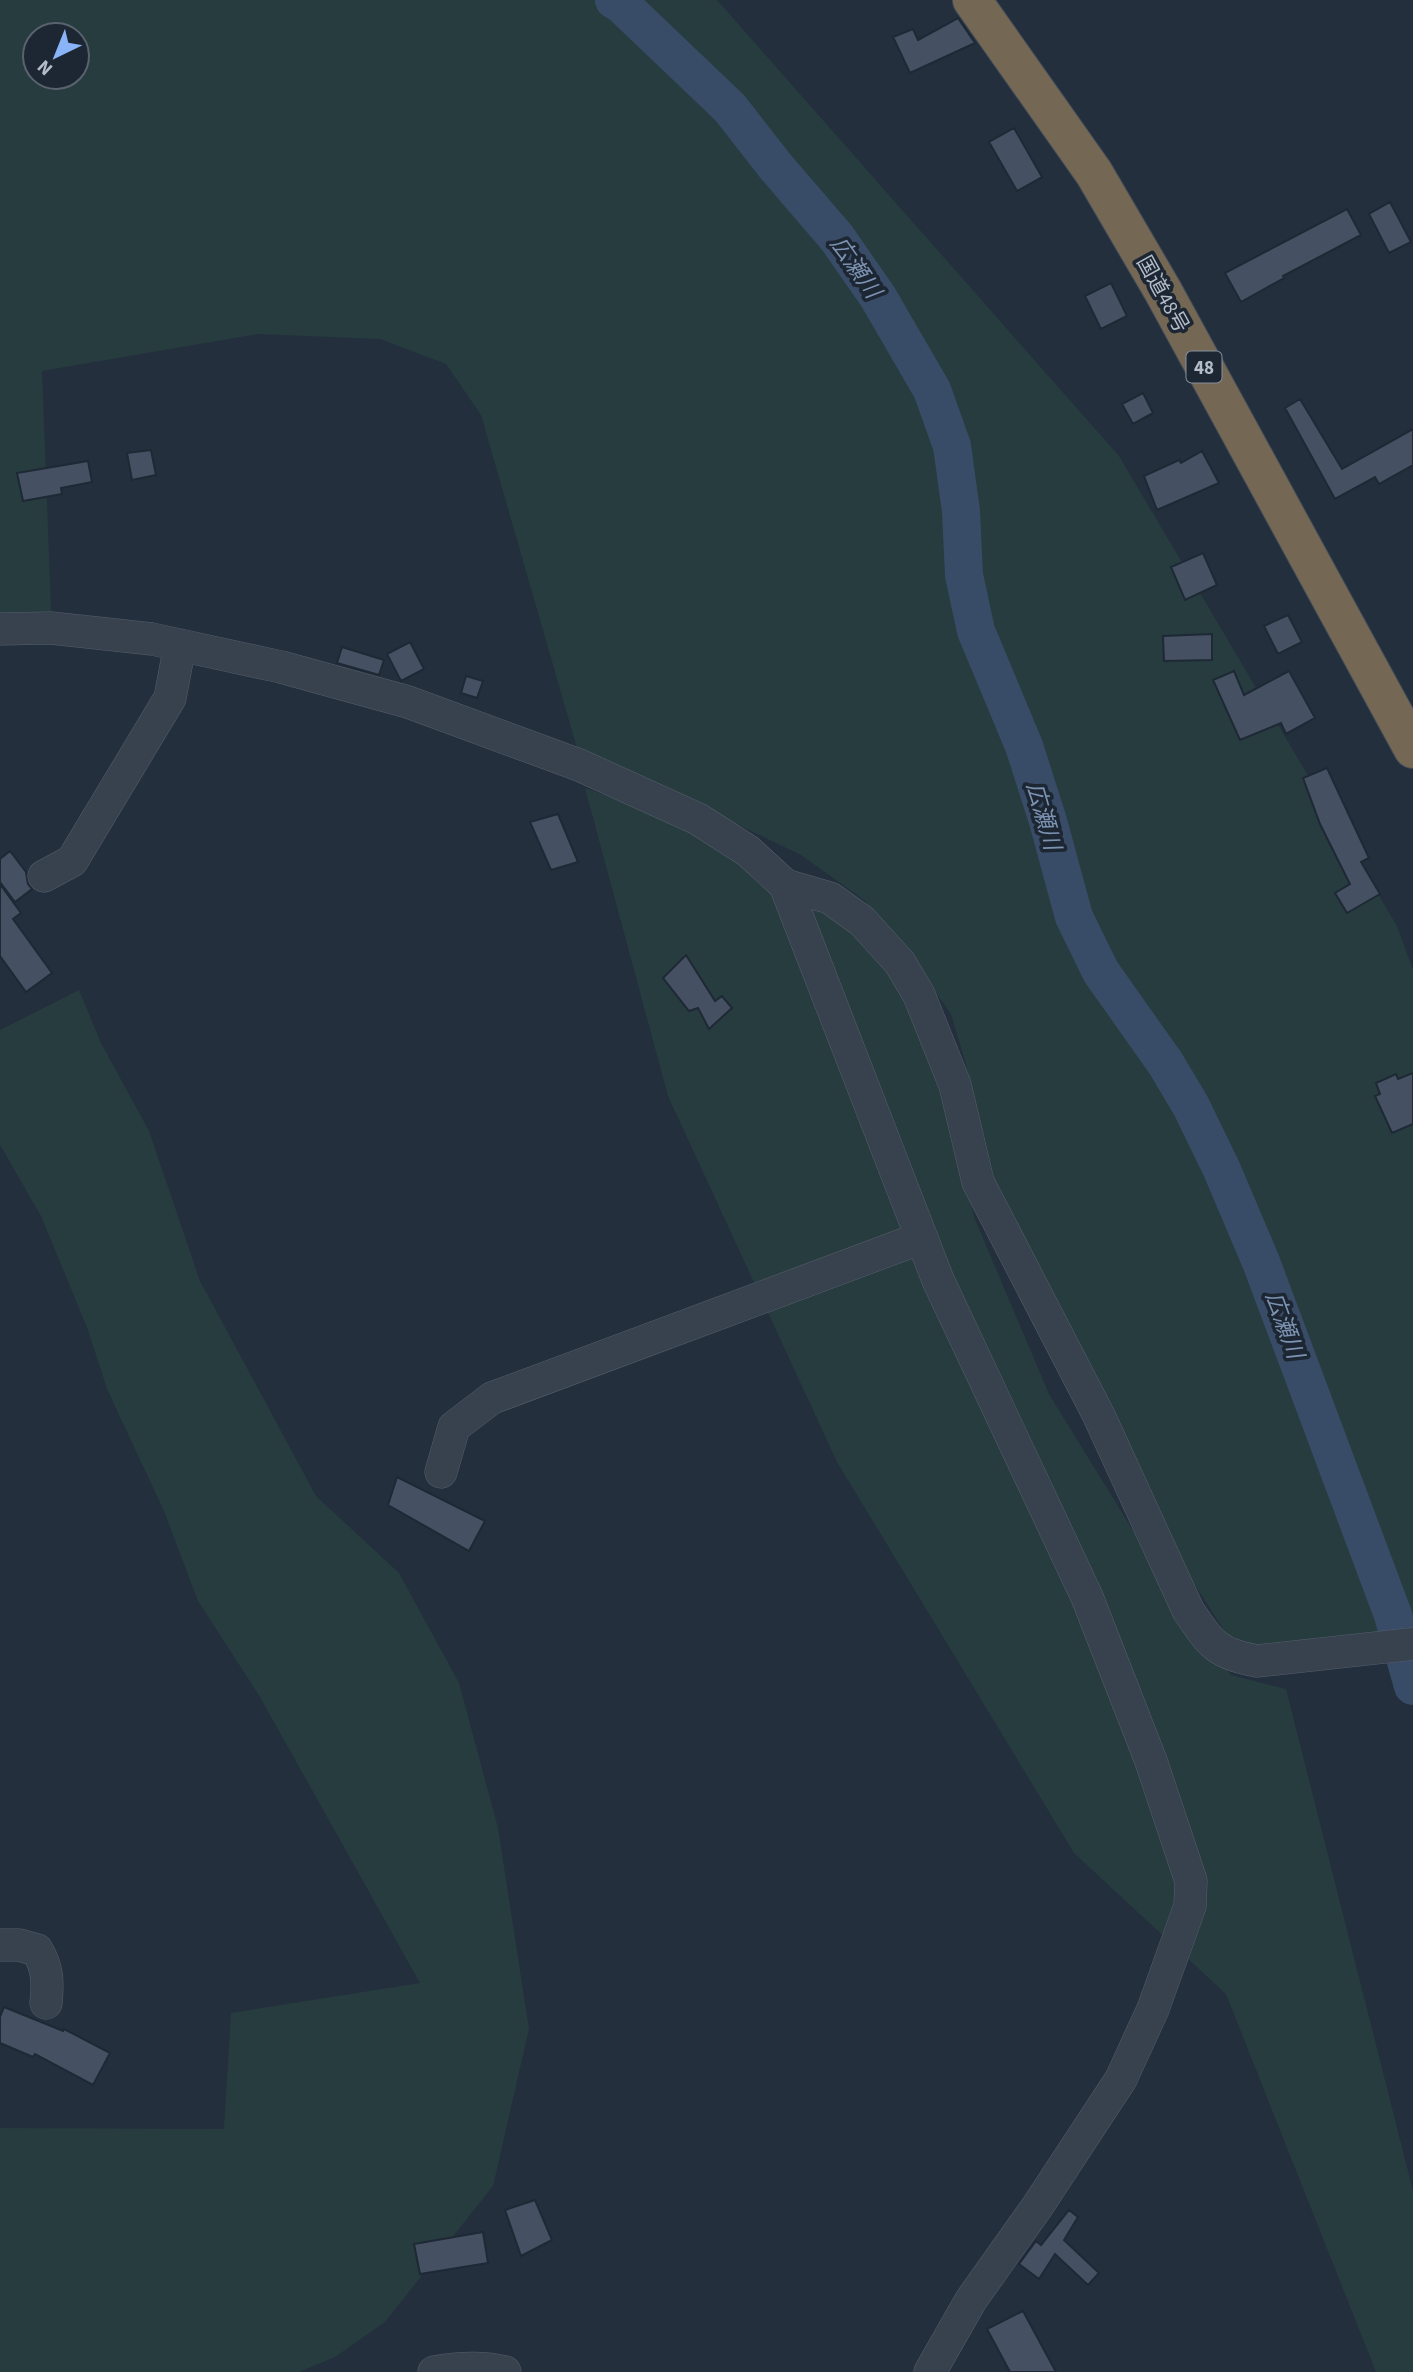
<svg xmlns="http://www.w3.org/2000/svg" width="1413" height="2372" font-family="'Source Sans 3','Noto Sans JP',sans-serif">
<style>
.green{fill:#263c3f;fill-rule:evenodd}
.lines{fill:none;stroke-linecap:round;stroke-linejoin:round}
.river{stroke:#394c67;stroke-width:38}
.building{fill:#455162;stroke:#1f2835;stroke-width:2}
.minor-casing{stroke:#565f6c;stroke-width:33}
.highway-casing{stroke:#434c59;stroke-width:40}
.minor{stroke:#38414e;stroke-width:32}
.highway{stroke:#746855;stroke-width:38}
.labels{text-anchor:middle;stroke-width:7;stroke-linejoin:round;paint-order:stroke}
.shield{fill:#1d2633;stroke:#878f9c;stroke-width:2}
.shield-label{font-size:19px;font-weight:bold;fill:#b4bcc9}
.street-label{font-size:21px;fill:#b4bcc9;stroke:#1d2633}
.water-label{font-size:23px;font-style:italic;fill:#7c92b1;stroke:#1d2633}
</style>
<rect width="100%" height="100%" fill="#242f3e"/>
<!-- green -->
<path class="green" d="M 0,0 L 717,0 L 1119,456 L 1397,926 L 1413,970 L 1413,1657 L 1298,1673 L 1256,1663 L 1225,1632 L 1142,1502 L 993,1187 L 965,1061 L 951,1014 L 906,951 L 864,900 L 801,855 L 577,748 L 481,415 L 446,364 L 380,339 L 257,334 L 42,371 L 52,635 L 0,636 ZM 35,35 L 77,35 L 77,77 L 35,77 Z
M 585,788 L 671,819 L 876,942 L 940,1058 L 974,1217 L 1049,1394 L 1196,1633 L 1231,1675 L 1286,1689 L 1413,2191 L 1413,2372 L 1376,2372 L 1226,1994 L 1074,1853 L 837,1462 L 668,1096 Z
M 79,990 L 101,1043 L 149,1131 L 200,1281 L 316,1496 L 399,1573 L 459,1683 L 498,1828 L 529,2029 L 493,2186 L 385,2322 L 335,2357 L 299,2372 L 0,2372 L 0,2128 L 224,2129 L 231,2013 L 420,1983 L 260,1697 L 198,1601 L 164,1511 L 107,1389 L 88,1330 L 41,1216 L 0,1145 L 0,1030 Z"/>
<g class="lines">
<!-- river -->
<path class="river" d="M 614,0 L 621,4 L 730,108 L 776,167 L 837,238 L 878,297 L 932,390 L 952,446 L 961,511 L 964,575 L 976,631 L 1024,746 L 1048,821 L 1074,917 L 1101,972 L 1166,1064 L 1191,1106 L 1222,1170 L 1261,1262 L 1393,1615 L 1413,1686"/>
</g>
<!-- building -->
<path class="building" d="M 958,18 L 975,43 L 910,73 L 893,37 L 913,29 L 918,40 Z
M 1014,128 L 1042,177 L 1017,191 L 989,142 Z
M 1390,202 L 1411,242 L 1389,253 L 1369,214 Z
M 1347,209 L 1361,235 L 1283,276 L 1284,278 L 1241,302 L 1225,273 Z
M 1111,283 L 1127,316 L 1101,329 L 1085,296 Z
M 1143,393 L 1153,413 L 1133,424 L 1122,404 Z
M 1300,399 L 1342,469 L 1413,429 L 1413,465 L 1379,484 L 1375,477 L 1335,499 L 1285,408 Z
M 151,450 L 156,475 L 132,480 L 127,453 Z
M 1202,451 L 1219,483 L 1157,510 L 1144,476 L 1179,460 L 1181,463 Z
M 88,461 L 92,482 L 61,488 L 62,494 L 23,501 L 17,473 Z
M 1203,553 L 1217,585 L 1185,600 L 1171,567 Z
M 1288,615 L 1302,642 L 1278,654 L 1264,626 Z
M 1212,634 L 1212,660 L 1164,661 L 1163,636 Z
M 410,642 L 424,669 L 401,681 L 387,654 Z
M 342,647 L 384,660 L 379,675 L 337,663 Z
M 1234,671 L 1244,695 L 1289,671 L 1315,718 L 1286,734 L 1281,723 L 1240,740 L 1213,680 Z
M 466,676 L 483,681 L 477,698 L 461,693 Z
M 1327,768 L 1369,858 L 1361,862 L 1380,894 L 1347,913 L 1335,893 L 1350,884 L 1320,824 L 1303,778 Z
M 558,814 L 578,862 L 551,870 L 530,822 Z
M 10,851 L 26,872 L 28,884 L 32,889 L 15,902 L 0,882 L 0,859 Z
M 0,884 L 21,913 L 13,919 L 52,973 L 26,992 L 0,956 Z
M 686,955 L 715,1001 L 722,996 L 732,1008 L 709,1029 L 698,1008 L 689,1011 L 663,978 Z
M 1413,1073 L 1413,1124 L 1392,1133 L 1375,1096 L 1380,1094 L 1376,1083 L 1396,1074 L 1398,1079 Z
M 397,1477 L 485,1521 L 469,1551 L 388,1505 Z
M 4,2007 L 63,2031 L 64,2029 L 110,2053 L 93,2085 L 35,2054 L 33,2057 L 0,2043 L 0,2017 Z
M 535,2200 L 552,2240 L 521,2256 L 505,2210 Z
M 1069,2210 L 1078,2217 L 1064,2240 L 1099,2273 L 1088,2285 L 1055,2254 L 1039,2279 L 1019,2264 L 1036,2241 L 1041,2245 Z
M 483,2232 L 488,2263 L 420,2274 L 414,2244 Z
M 1023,2311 L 1056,2372 L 1010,2372 L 987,2329 Z"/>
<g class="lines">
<!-- minor casing -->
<g class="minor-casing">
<path id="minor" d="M 0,629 L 51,628 L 152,639 L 281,667 L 408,702 L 579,765 L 698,819 L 748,851 L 785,885 L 830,898 L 862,921 L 900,963 L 919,995 L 955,1085 L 978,1182 L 1099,1416 L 1188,1610 C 1210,1643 1216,1654 1257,1661 L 1413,1644
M 44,876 L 72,861 L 170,698 L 180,645
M 785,885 L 938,1280 L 1087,1597 L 1151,1761 L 1191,1881 L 1190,1906 L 1153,2009 L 1121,2079 L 1037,2207 L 971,2300 L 930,2372
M 441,1472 L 454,1427 L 492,1398 L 921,1238
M 0,1945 L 19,1945 L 37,1950 C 48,1968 48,1983 46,2003
M 434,2372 C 456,2368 482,2366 505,2372"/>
</g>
<!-- highway casing -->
<g class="highway-casing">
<path id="highway" d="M 972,0 L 1094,173 L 1163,291 L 1413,749"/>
</g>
<!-- minor -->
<use href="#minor" class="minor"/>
<!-- highway -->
<use href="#highway" class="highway"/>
</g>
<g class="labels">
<!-- shield labels -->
<rect class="shield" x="1186.5" y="351.5" width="35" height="31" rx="5"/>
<g class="shield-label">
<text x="1204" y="374">48</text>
</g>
<!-- street labels -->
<g class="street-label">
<text transform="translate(1163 294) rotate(61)" y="7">国道48号</text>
</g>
<!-- water labels -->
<g class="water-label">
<text transform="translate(856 267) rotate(55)" y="8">広瀬川</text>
<text transform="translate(1044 816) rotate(74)" y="8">広瀬川</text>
<text transform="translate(1285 1325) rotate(70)" y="8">広瀬川</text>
</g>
</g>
<!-- north arrow -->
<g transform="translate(56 56) rotate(223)"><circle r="33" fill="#1d2633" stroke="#59626f" stroke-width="2"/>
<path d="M0-5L12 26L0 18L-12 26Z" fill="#8ab4f8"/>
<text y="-10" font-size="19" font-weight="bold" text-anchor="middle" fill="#b4bcc9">N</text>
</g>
</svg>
